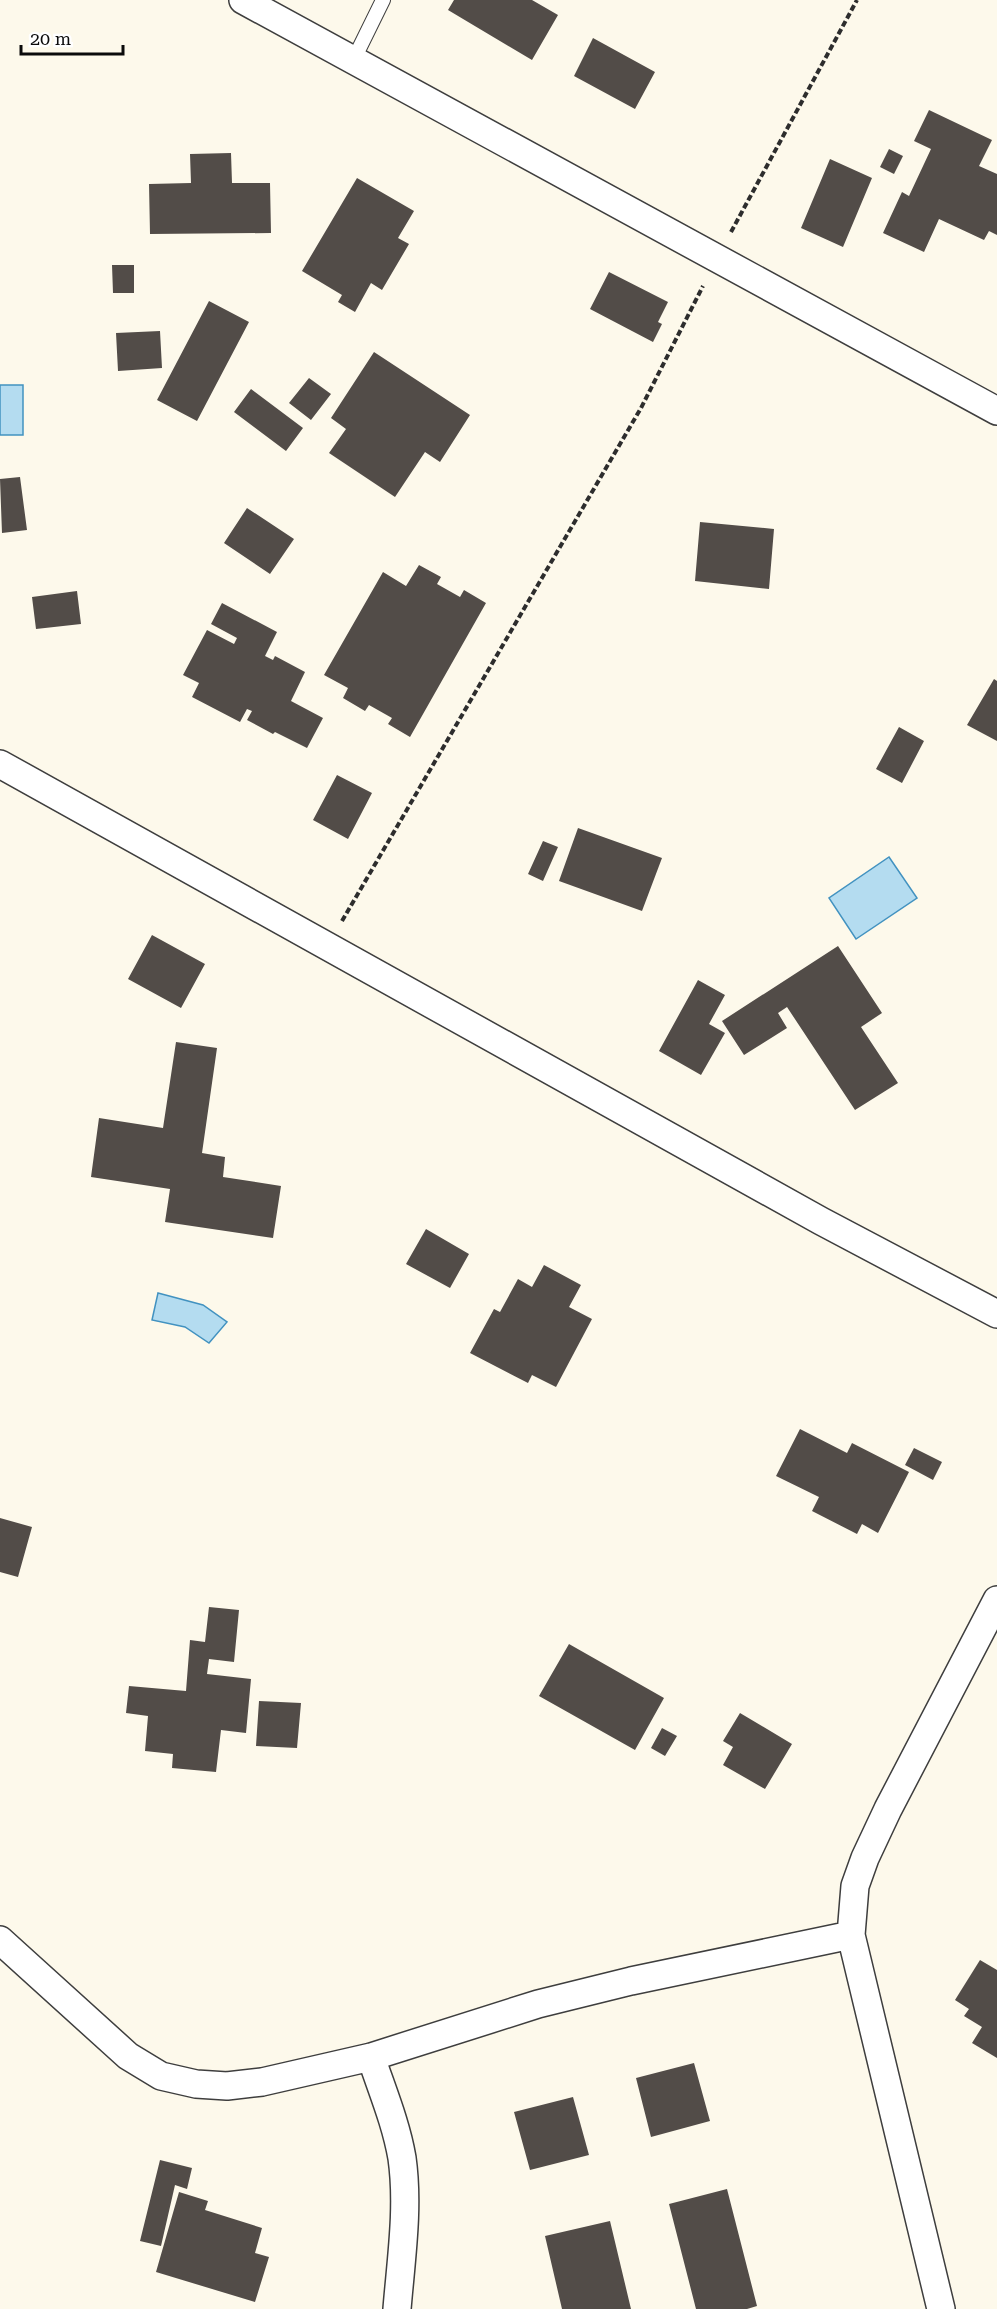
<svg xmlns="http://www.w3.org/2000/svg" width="997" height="2309" font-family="'Roboto Serif',serif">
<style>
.water{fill:#b4dcf0;stroke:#4292c0;stroke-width:1.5}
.building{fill:#524c48}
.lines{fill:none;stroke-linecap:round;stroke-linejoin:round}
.lane-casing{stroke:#3e3e3e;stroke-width:16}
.street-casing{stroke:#3e3e3e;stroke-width:30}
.path{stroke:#2d2d2d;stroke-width:4;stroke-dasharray:6 3;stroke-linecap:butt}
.lane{stroke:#fff;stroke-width:14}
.street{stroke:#fff;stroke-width:27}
</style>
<rect width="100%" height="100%" fill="#fdf9eb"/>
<!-- water -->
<path class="water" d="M 0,385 L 23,385 L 23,435 L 0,435 Z
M 889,857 L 917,898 L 856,939 L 829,898 Z
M 158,1293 L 203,1305 L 227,1322 L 209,1343 L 185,1327 L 152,1320 Z"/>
<!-- building -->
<path class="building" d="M 454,0 L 532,0 L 558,15 L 532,60 L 448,10 Z
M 593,38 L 655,72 L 635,109 L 574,76 Z
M 929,110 L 992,140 L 979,166 L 997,174 L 997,235 L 989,231 L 984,240 L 939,219 L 924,252 L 883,233 L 902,192 L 909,196 L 931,149 L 914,141 Z
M 889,149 L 903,156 L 894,174 L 880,167 Z
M 231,153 L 232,183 L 270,183 L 271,233 L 150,234 L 149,184 L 191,183 L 190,154 Z
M 830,159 L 872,178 L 843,247 L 801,228 Z
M 357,178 L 414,211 L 398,238 L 409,244 L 382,290 L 371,283 L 355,312 L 338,302 L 342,295 L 302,271 Z
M 112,265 L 134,265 L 134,293 L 113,293 Z
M 609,272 L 668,302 L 658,322 L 662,324 L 653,342 L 590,309 Z
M 209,301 L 249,322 L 197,421 L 157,400 Z
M 160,331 L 162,368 L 118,371 L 116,333 Z
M 374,352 L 470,415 L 440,462 L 425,452 L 395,497 L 329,453 L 346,429 L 331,418 Z
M 309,378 L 331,394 L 311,420 L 289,403 Z
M 251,389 L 303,428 L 286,451 L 234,412 Z
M 20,477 L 27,530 L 2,533 L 0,479 Z
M 247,508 L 294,539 L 270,574 L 224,543 Z
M 700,522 L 774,529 L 769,589 L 695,581 Z
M 419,565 L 441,577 L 437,584 L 460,597 L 464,590 L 486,603 L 410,737 L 388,724 L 392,718 L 369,705 L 365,711 L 343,698 L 348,688 L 324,675 L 383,572 L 406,586 Z
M 77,591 L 81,624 L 36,629 L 32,597 Z
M 222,603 L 277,632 L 265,656 L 273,660 L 275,656 L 305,672 L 291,701 L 323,718 L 307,748 L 275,732 L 273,734 L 247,720 L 252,711 L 247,709 L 240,722 L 192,697 L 199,683 L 183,675 L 207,630 L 234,644 L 237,638 L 211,624 Z
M 994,679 L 997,681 L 997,741 L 967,725 Z
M 899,727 L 924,741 L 902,783 L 876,769 Z
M 337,775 L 372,793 L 348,839 L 313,820 Z
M 578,828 L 662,858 L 642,911 L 559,881 Z
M 543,841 L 558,847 L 543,881 L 528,874 Z
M 152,935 L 205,964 L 181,1008 L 128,979 Z
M 838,946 L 882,1013 L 861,1027 L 898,1083 L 855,1110 L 787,1007 L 778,1013 L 787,1028 L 744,1055 L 722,1021 Z
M 698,980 L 725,995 L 709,1024 L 725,1033 L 701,1075 L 659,1051 Z
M 176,1042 L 217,1048 L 202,1153 L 225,1157 L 223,1177 L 281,1186 L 273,1238 L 165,1222 L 170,1189 L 91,1177 L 99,1118 L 163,1128 Z
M 426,1229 L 469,1254 L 450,1288 L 406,1264 Z
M 544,1265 L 581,1285 L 569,1307 L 592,1319 L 556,1387 L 532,1375 L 528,1383 L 470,1353 L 494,1309 L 500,1312 L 518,1279 L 532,1287 Z
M 800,1429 L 847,1453 L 852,1443 L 909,1472 L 878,1533 L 862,1524 L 857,1534 L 812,1511 L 819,1497 L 776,1476 Z
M 914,1448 L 942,1462 L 933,1480 L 905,1465 Z
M 0,1518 L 32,1527 L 18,1577 L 0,1572 Z
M 209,1607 L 239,1610 L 234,1662 L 209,1659 L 207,1674 L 251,1679 L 246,1733 L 221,1730 L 216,1772 L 172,1768 L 173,1754 L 145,1751 L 148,1716 L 126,1713 L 129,1686 L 186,1691 L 190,1640 L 205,1642 Z
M 569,1644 L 664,1698 L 635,1750 L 539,1696 Z
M 259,1701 L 301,1703 L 297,1748 L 256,1746 Z
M 740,1713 L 792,1744 L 765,1789 L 723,1765 L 733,1747 L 723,1741 Z
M 662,1728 L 677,1736 L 665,1756 L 651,1748 Z
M 980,1960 L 997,1970 L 997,2058 L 972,2043 L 982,2027 L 964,2016 L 969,2009 L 955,2000 Z
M 694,2063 L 710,2121 L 651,2137 L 636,2078 Z
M 573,2097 L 589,2155 L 530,2170 L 514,2112 Z
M 160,2160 L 192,2168 L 187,2189 L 175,2185 L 161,2246 L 140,2241 Z
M 727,2189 L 757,2306 L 747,2309 L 696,2309 L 669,2204 Z
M 179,2192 L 208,2201 L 205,2210 L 262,2228 L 255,2253 L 269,2257 L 255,2302 L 156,2272 Z
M 610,2221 L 631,2309 L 562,2309 L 545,2236 Z"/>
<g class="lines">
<!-- lane casing -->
<g class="lane-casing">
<path id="lane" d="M 353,61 L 383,0"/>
</g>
<!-- street casing -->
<g class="street-casing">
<path id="street" d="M 243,0 L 997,411
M 0,764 L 821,1221 L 997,1314
M 0,1940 L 128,2056 L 161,2076 L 196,2084 L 227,2086 L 262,2082 L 371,2057 L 538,2004 L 631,1981 L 851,1935
M 371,2057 C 382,2090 396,2123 402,2158 C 409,2207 401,2260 397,2309
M 941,2309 L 851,1935 L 855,1886 L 865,1858 L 888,1809 L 997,1600"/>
</g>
<!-- path -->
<path class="path" d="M 731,232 L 857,0
M 342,921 L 641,408 L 703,286"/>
<!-- lane -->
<use href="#lane" class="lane"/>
<!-- street -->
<use href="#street" class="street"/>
</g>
<!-- scale -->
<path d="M21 45v9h102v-9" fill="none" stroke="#0b0b0b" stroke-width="3"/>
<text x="30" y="45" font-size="18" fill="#0b0b0b" stroke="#ffffff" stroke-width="4.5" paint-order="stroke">20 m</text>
</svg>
